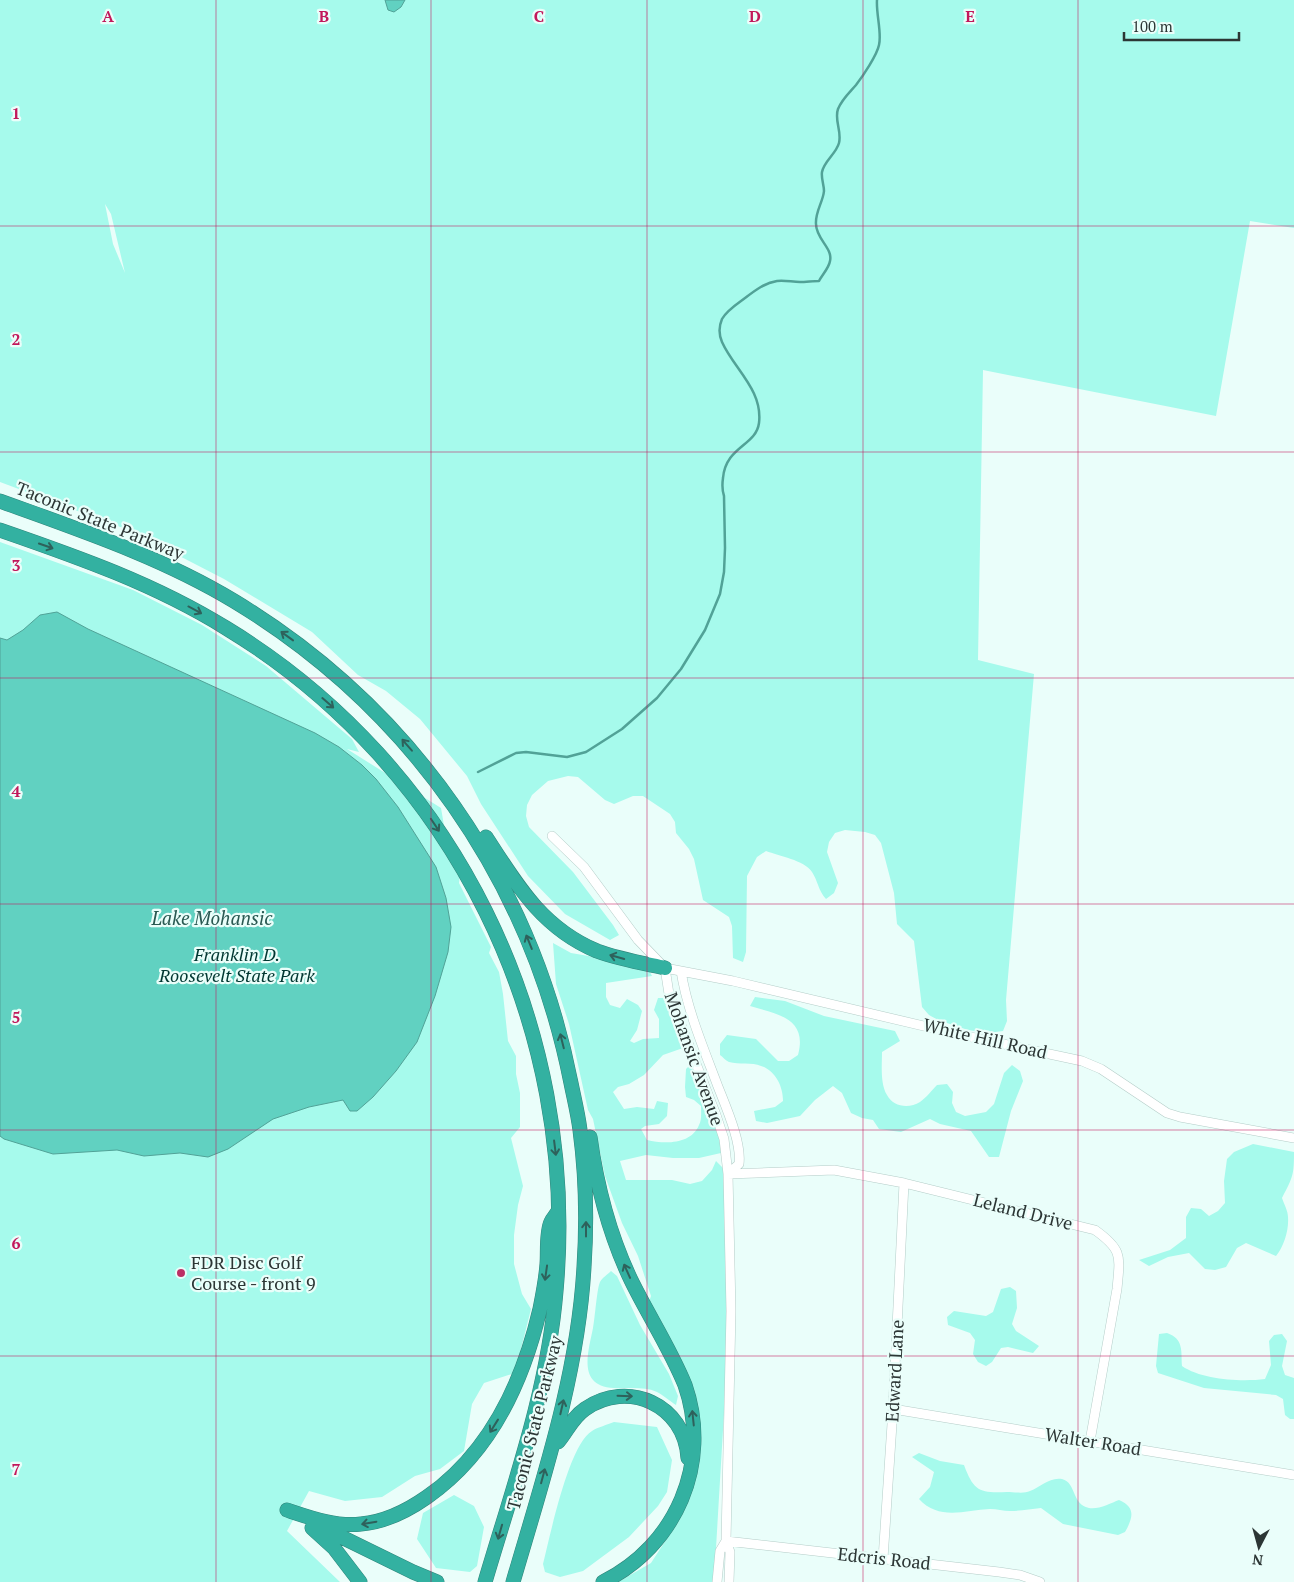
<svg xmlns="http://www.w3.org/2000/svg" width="1294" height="1582" font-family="'PT Serif',serif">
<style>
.green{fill:#a6faec;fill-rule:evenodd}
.water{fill:#61d1c1;stroke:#51a297}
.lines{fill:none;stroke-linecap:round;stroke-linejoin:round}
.stream{stroke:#51a297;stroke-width:2.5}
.minor-casing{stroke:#b4cdc8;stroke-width:10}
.highway-casing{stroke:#31867b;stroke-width:15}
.minor{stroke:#fff;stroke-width:9}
.highway{stroke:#33b1a1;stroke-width:14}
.oneway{stroke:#2e615b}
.grid{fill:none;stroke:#c2185b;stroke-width:1;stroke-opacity:0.55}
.poi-dot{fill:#bc3065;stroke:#eafefa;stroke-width:2}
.labels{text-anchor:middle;stroke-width:4.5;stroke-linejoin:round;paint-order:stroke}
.street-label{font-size:18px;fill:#2c3635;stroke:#eafefa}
.park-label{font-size:18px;font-style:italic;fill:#003731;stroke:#eafefa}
.poi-label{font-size:18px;fill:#2c3635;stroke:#eafefa;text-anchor:start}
.water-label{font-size:19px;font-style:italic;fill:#295952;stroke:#eafefa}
.grid-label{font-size:16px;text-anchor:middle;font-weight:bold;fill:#c2185b;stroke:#eafefa;stroke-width:4.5;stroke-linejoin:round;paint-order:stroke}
</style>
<rect width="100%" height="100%" fill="#eafefa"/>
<!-- green -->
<path class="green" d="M 0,0 L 1294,0 L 1294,228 L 1250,221 L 1216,416 L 983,370 L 978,660 L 1034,674 L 1006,1000 L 1007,1021 L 1003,1031 L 988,1033 L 968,1030 L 938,1020 L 929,1015 L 922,1007 L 914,941 L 897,924 L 894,893 L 881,843 L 875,835 L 865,832 L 845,830 L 835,833 L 829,842 L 827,852 L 838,883 L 834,893 L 826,899 C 818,890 818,881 812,872 C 804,860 779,856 766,851 L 757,857 L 747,876 L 746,952 L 743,962 L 733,958 L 732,926 L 729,917 L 703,900 L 694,859 L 689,849 L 676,833 L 675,822 L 670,814 L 643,796 L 633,796 L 614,804 L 605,800 L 578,777 L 568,776 L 548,781 L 532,795 L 527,805 L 526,816 L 529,827 L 573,872 L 613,925 L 619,935 L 610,940 L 565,914 L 528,876 L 481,804 L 467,776 L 420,719 L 386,691 L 358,675 L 312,632 L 224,579 L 131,531 L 0,482 ZM 105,204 L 111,214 L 125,273 L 113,244 Z
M 0,542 L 133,590 L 202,625 L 266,666 L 352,739 L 359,752 L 347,749 L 441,808 L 448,849 L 461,868 L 459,883 L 491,947 L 489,953 L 499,972 L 503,994 L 508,1041 L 516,1056 L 516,1074 L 520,1093 L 520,1127 L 511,1138 L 523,1186 L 518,1205 L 514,1235 L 514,1264 L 522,1294 L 531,1309 L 515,1373 L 484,1383 L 472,1404 L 464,1451 L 440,1469 L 415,1476 L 382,1497 L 345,1501 L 309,1491 L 287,1531 L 340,1582 L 0,1582 Z
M 553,943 L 571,953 L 647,966 L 652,976 L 606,983 L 606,997 L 610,1005 L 620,1008 L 627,999 L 638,1005 L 642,1011 L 637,1030 L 630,1041 L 634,1043 L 643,1039 L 659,1038 L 659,1019 L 654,1010 L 658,998 L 667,998 L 683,1048 L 663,1055 L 644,1075 L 629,1084 L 618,1087 L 613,1092 L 624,1109 L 637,1107 L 654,1109 L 657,1101 L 668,1103 L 667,1116 L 659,1124 L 645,1126 L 641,1129 L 647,1140 C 664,1144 691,1145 699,1125 C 702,1120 701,1112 701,1106 L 694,1100 L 686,1097 L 685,1087 L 686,1069 L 691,1064 L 699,1076 L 720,1134 L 721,1153 L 699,1158 L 673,1158 L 646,1155 L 620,1161 L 626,1180 L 672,1180 L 690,1184 L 702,1181 L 712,1170 L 716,1161 L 723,1168 L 728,1240 L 725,1396 L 714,1582 L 618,1582 L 651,1563 L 677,1523 L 693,1480 L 698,1428 L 648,1305 L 651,1296 L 638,1256 L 622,1223 L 605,1176 L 593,1119 L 588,1110 L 569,1024 L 556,984 Z
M 755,997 L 785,1001 L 824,1016 L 895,1031 L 900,1041 L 882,1052 C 882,1065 880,1083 887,1095 C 893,1107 909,1109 920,1102 C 926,1098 932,1090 937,1085 L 947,1084 L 953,1092 L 952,1103 L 956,1112 L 965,1116 L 986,1112 L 994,1104 L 1004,1073 L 1012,1065 L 1020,1071 L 1023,1081 L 1011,1111 L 999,1157 L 989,1157 L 971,1131 L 940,1124 L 930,1119 L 901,1132 L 879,1129 L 873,1120 L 862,1118 L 851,1113 L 842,1093 L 833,1086 L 815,1100 L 800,1116 L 767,1123 L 756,1121 L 754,1111 L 775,1107 L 783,1101 C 783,1087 776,1071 761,1066 C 752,1062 739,1065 729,1062 C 726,1061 723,1057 720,1055 L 720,1044 L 727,1035 L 756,1039 L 778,1061 L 789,1061 L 798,1055 C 808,1018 777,1014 750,1006 Z
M 1253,1144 L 1294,1152 C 1294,1175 1293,1177 1282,1198 C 1284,1204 1288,1211 1288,1217 C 1289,1230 1284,1246 1276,1256 L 1246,1243 L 1237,1248 L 1226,1267 L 1215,1270 L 1205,1269 L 1189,1253 L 1168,1257 L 1149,1266 L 1139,1260 L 1170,1250 L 1186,1238 L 1186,1217 L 1191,1208 L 1201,1209 L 1209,1216 L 1218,1211 L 1225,1203 L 1224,1181 L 1227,1159 L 1234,1152 Z
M 611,1271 L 617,1276 L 640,1325 L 669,1374 L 678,1396 L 676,1405 C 670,1401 663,1395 657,1392 C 643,1386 628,1389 614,1388 C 577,1386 588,1353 593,1328 C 595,1318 597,1288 600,1282 C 602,1278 608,1274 611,1271 Z
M 1010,1287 L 1016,1291 L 1017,1308 L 1012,1324 L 1016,1331 L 1039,1346 L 1033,1353 L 1008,1347 L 1001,1348 L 992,1362 L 986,1366 L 978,1362 L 973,1354 L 975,1340 L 970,1333 L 948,1325 L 947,1317 L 954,1311 L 986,1316 L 993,1312 L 1001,1289 Z
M 1167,1333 C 1184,1339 1181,1351 1182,1366 C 1202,1380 1242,1382 1265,1379 L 1271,1365 L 1269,1341 L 1274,1335 L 1282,1334 L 1287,1341 L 1282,1366 L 1285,1375 L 1294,1378 L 1294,1419 L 1290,1419 L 1285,1415 L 1283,1399 L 1276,1395 L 1204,1388 L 1158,1373 L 1156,1366 L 1159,1334 Z
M 614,1422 L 657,1427 L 672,1460 L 667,1492 L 658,1506 L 629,1537 L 583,1571 L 560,1577 L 545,1572 L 543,1564 C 550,1536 569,1444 592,1431 C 598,1427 607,1425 614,1422 Z
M 919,1453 L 940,1461 L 964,1465 C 974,1492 980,1493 1007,1492 C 1014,1492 1024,1494 1030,1491 C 1041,1487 1049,1477 1062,1479 C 1077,1483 1071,1504 1089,1508 C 1098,1510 1111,1503 1119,1500 C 1136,1507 1133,1518 1125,1532 L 1118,1535 L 1063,1524 L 1041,1508 C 1031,1509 1020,1511 1010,1511 C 1003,1511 997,1509 990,1509 C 965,1510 939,1521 919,1499 L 930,1487 L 934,1472 L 912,1457 Z
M 454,1495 L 474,1506 L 484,1527 L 477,1566 L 470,1572 L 436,1568 L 417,1539 L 423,1513 Z"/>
<!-- water -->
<path class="water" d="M 385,0 L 405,0 L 401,7 L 394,12 L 388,10 Z
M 57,612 L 88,629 L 315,733 L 339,747 L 362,765 L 376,779 L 398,807 L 436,867 L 446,898 L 451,927 L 448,952 L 435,996 L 417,1042 L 396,1071 L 373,1097 L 357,1111 L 350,1111 L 343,1100 L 309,1107 L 273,1119 L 228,1149 L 208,1157 L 180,1153 L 144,1156 L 117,1150 L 53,1154 L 4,1139 L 0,1136 L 0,638 L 7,640 L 23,630 L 40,615 Z"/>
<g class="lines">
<!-- stream -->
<path class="stream" d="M 478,772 L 516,753 L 526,752 L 567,757 L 586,752 L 622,729 L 657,698 L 681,669 L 705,630 L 720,594 L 724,572 L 725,548 L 724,496 C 722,490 722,485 723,478 C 726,446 756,446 759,423 C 763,390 734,369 722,342 C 719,335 719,326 722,319 C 726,312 734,306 741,301 C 752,293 763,283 777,281 C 785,280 792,282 800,282 C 806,282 813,281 819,281 C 822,275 829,268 830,261 C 833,248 816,239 816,224 C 815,212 823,202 824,191 C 824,185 821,178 822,172 C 824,161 836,154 839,143 C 842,131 834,120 838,109 C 842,99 850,92 856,85 C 863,76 877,55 879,45 C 882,33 876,14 877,0"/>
<!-- minor casing -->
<g class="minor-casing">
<path id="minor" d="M 552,836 L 584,867 L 638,940 L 665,968 L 669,994 L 716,1115 L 724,1139 L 728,1174 L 731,1311 L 726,1541 L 730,1552 L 729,1582
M 665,968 L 733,981 L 966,1036 L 1082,1061 L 1101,1069 L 1167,1113 L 1180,1117 L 1294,1138
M 681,971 C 687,1009 703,1047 717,1084 C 725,1105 742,1142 739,1164 L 728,1174
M 728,1174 L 834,1170 L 904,1183 L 1095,1230 C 1123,1250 1120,1256 1117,1289 L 1090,1441
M 893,1409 L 1294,1475
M 883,1559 L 893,1409 L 904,1183
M 717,1582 L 720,1551 L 726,1541 L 999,1572 L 1020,1575 L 1040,1582"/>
</g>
<!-- highway casing -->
<g class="highway-casing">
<path id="highway" d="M 0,501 C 80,530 161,557 234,601 C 411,708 531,880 571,1083 C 574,1098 578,1114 580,1130 C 586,1175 587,1222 584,1267 C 578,1375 543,1479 513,1582
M 0,530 C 78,557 155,584 226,628 C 455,767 580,1025 556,1291 C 548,1390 513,1487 485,1582
M 486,837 C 517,885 542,928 597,951 C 619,959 642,963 665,968
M 590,1137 C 597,1187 609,1234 631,1280 C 648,1315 670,1348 685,1385 C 712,1463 676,1546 603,1582
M 558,1442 C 568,1430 572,1418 585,1409 C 628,1379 685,1405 688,1458
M 287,1510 C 311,1518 336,1527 361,1524 C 386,1522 407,1511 427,1497 C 490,1453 523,1382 540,1309 C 543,1294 546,1279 547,1264 C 548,1253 546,1232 551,1222 C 552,1219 555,1216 557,1213
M 315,1524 L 413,1572 L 437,1582
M 312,1528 L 334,1548 L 360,1582"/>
</g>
<!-- minor -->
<use href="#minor" class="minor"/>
<!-- highway -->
<use href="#highway" class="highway"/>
</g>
<!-- one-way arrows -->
<defs><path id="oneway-shaft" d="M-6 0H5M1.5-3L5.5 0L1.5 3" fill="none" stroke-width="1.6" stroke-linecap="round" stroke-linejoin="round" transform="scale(1.25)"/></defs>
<g class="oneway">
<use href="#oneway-shaft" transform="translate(46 546) rotate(19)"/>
<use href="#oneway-shaft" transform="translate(195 610) rotate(28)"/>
<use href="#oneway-shaft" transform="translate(287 636) rotate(-144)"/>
<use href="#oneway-shaft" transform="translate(328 703) rotate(41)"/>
<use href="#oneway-shaft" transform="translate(407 745) rotate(-131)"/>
<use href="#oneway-shaft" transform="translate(435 825) rotate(56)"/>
<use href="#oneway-shaft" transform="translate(529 942) rotate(-112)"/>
<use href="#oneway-shaft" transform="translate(617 957) rotate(-164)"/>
<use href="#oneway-shaft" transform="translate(562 1041) rotate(-104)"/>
<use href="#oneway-shaft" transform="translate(555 1148) rotate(83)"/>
<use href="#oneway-shaft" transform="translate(586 1229) rotate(-90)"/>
<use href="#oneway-shaft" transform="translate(627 1271) rotate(-114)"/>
<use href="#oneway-shaft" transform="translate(546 1273) rotate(98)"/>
<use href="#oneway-shaft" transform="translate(625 1396) rotate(2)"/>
<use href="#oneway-shaft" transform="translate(562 1407) rotate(-77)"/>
<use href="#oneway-shaft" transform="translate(693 1418) rotate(-96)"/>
<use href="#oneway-shaft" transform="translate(494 1426) rotate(122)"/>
<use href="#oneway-shaft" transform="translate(543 1476) rotate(-75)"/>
<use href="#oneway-shaft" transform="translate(369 1523) rotate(170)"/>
<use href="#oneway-shaft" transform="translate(500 1532) rotate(106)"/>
</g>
<!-- grid -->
<path class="grid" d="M 216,0 L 216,1582M 431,0 L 431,1582M 647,0 L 647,1582M 863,0 L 863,1582M 1078,0 L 1078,1582M 0,226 L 1294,226M 0,452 L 1294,452M 0,678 L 1294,678M 0,904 L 1294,904M 0,1130 L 1294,1130M 0,1356 L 1294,1356"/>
<!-- markers -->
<circle class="poi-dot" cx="181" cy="1273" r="5"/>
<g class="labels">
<!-- street labels -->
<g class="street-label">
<text transform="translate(100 521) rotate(22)" y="6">Taconic State Parkway</text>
<text transform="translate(985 1039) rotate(13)" y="6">White Hill Road</text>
<text transform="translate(694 1059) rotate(70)" y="6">Mohansic Avenue</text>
<text transform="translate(1023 1212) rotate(14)" y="6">Leland Drive</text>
<text transform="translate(895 1371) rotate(-87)" y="6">Edward Lane</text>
<text transform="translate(535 1423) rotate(-76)" y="6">Taconic State Parkway</text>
<text transform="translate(1093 1442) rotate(9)" y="6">Walter Road</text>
<text transform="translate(884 1559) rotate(6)" y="6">Edcris Road</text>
</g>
<!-- park labels -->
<g class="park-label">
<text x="237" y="961">Franklin D.<tspan x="237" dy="21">Roosevelt State Park</tspan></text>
</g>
<!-- poi labels -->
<g class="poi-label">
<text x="191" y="1269">FDR Disc Golf<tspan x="191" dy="21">Course - front 9</tspan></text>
</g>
<!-- water labels -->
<g class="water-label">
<text x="212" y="925">Lake Mohansic</text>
</g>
</g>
<g class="grid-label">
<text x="108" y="22">A</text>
<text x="324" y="22">B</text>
<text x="539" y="22">C</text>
<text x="755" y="22">D</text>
<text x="970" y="22">E</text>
<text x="16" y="119">1</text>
<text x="16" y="345">2</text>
<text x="16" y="571">3</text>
<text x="16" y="797">4</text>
<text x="16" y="1023">5</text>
<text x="16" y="1249">6</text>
<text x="16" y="1475">7</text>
</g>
<!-- north arrow -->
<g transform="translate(1259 1547) rotate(186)" stroke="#eafefa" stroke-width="4" paint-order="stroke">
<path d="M0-4L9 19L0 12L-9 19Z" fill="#2c3635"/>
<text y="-8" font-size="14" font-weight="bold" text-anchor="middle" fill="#2c3635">N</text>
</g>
<!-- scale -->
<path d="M1124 32v8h115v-8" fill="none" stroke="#2c3635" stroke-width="2.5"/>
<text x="1132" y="32" font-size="15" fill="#2c3635" stroke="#eafefa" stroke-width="4" paint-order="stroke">100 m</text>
</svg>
